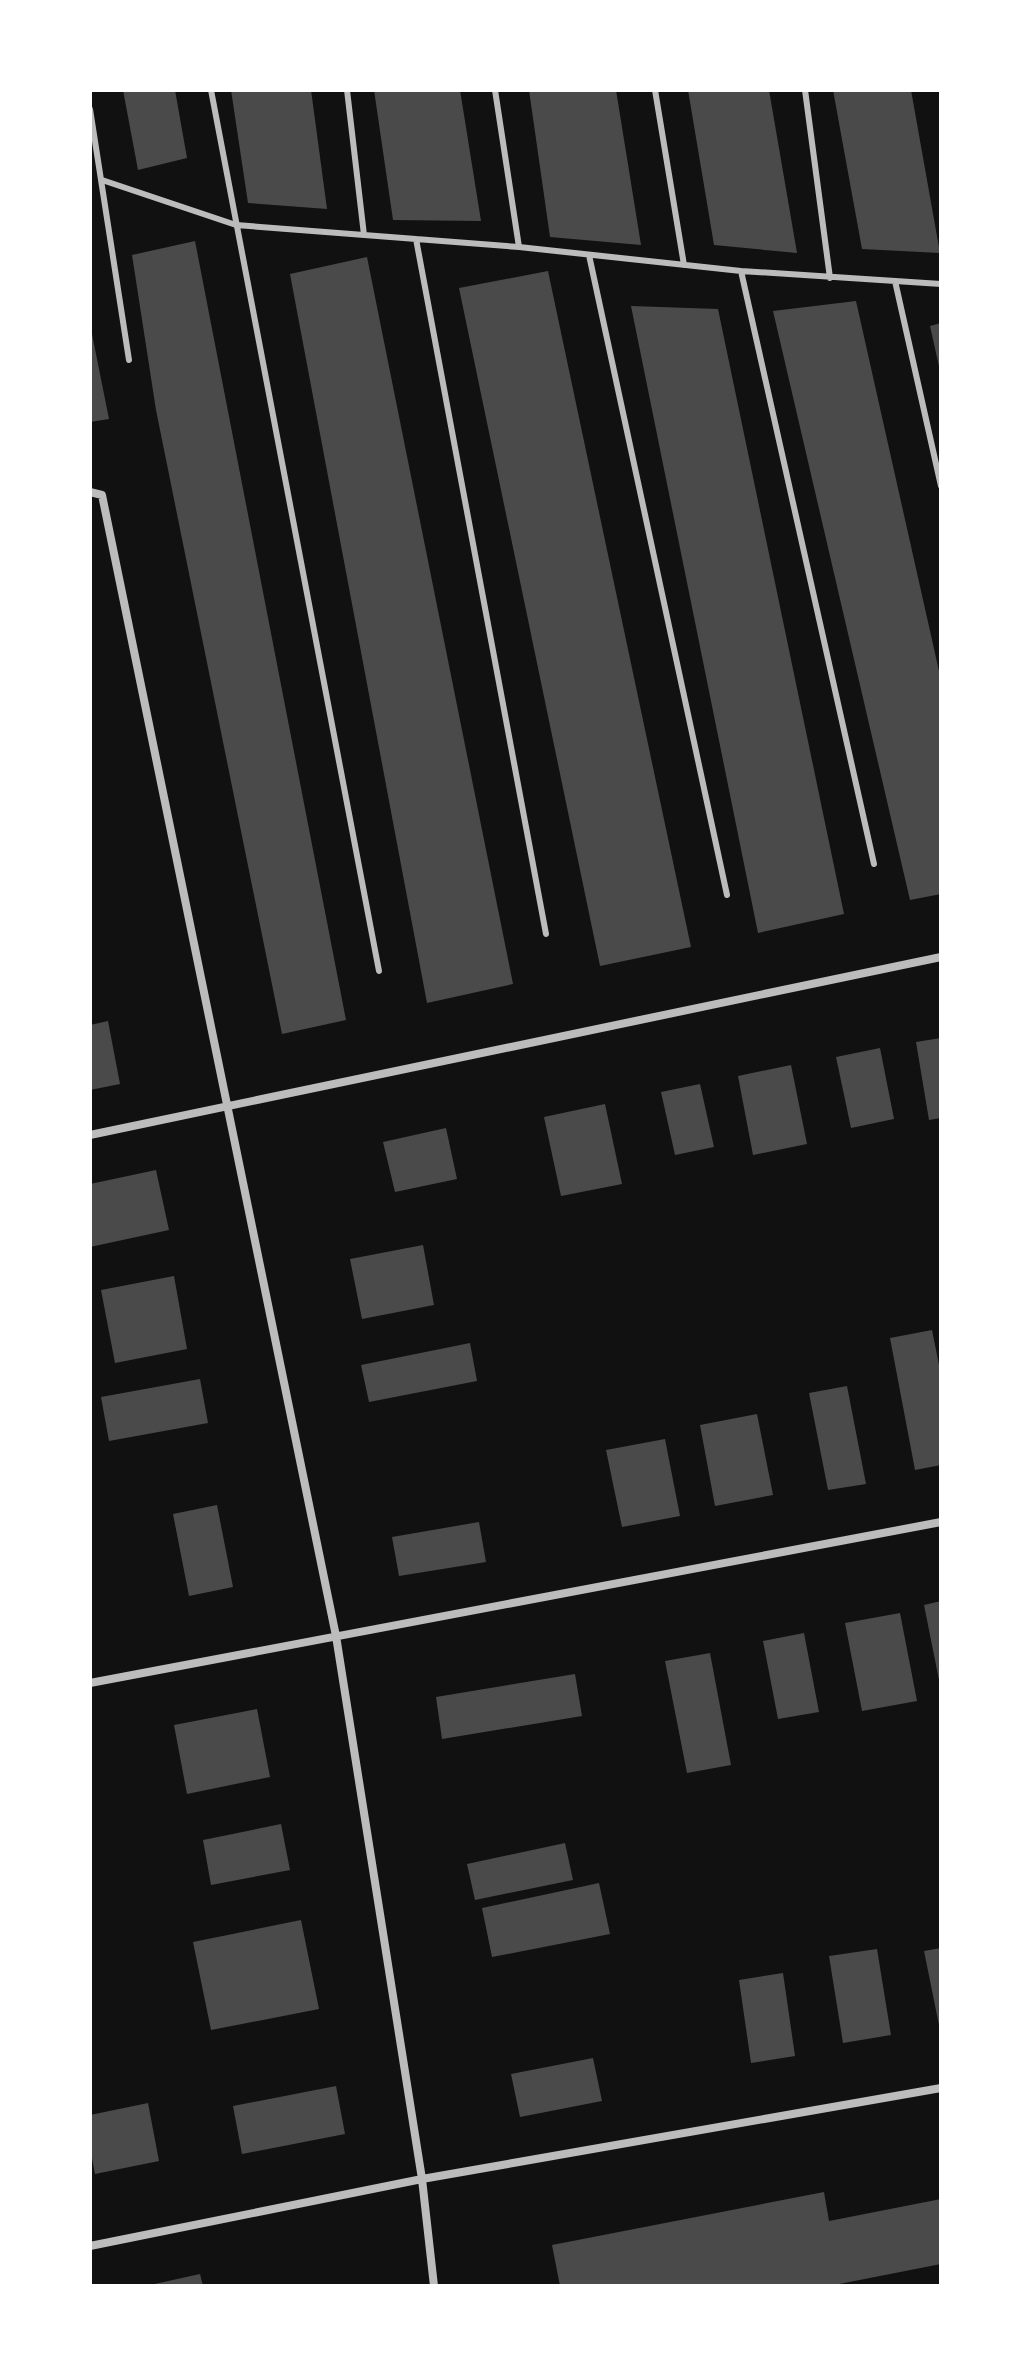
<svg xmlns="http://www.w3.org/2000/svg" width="1031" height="2376" font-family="'Exo 2',sans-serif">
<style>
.building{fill:#4a4a4a}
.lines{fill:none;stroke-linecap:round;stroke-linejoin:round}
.service{stroke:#bcbcbc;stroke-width:6}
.minor{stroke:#bcbcbc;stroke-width:8}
</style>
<rect width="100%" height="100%" fill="#111"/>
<!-- building -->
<path class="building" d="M 123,90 L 175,90 L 187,158 L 138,170 Z
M 231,90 L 311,90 L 327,209 L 248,203 Z
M 374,90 L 460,90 L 481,221 L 393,220 Z
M 529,90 L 616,90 L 641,245 L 550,237 Z
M 688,90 L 769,90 L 797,253 L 714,245 Z
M 833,90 L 911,90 L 940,253 L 862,249 Z
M 195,241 L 346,1020 L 282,1034 L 156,410 L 132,255 Z
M 367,257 L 513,984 L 427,1003 L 290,274 Z
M 548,271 L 691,947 L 600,966 L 459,288 Z
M 856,301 L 941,680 L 941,894 L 910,900 L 773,311 Z
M 631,306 L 718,309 L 844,914 L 758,933 Z
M 941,323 L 941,371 L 940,371 L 930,326 Z
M 90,324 L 109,419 L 90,422 Z
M 108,1021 L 120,1084 L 90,1090 L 90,1025 Z
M 941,1038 L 941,1118 L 929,1120 L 916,1042 Z
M 880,1048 L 894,1119 L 851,1128 L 836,1057 Z
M 791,1065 L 807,1144 L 753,1155 L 738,1076 Z
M 700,1084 L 714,1147 L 675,1155 L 661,1092 Z
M 605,1104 L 622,1184 L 561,1196 L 544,1117 Z
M 446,1128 L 457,1179 L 395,1192 L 383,1142 Z
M 156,1170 L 169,1230 L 90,1247 L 90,1184 Z
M 423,1245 L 434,1305 L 362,1319 L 350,1259 Z
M 174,1276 L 187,1349 L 115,1363 L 101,1290 Z
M 932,1330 L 941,1375 L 941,1465 L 915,1470 L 890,1338 Z
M 470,1343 L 477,1381 L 369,1402 L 361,1365 Z
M 200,1379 L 208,1423 L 109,1441 L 101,1397 Z
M 847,1386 L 866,1484 L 828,1490 L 809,1393 Z
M 757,1414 L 773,1495 L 715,1506 L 700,1425 Z
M 665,1439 L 680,1516 L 622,1527 L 606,1450 Z
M 217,1505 L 233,1587 L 189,1596 L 173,1514 Z
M 479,1522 L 486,1562 L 399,1576 L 392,1537 Z
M 941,1601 L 941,1685 L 940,1685 L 924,1605 Z
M 900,1613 L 917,1701 L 862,1711 L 845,1623 Z
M 804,1633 L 819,1712 L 778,1719 L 763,1641 Z
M 710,1653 L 731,1765 L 687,1773 L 665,1661 Z
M 575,1674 L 582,1716 L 442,1739 L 436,1697 Z
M 257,1709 L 270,1777 L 187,1794 L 174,1725 Z
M 281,1824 L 290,1870 L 211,1885 L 203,1840 Z
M 565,1843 L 573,1880 L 475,1900 L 467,1864 Z
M 599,1883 L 610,1934 L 492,1957 L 482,1908 Z
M 301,1920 L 319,2009 L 211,2030 L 193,1942 Z
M 941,1948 L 941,2030 L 940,2030 L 924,1951 Z
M 877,1949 L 891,2035 L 843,2043 L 829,1956 Z
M 783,1973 L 795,2056 L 751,2063 L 739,1980 Z
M 593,2058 L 602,2101 L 520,2117 L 511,2074 Z
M 336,2086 L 345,2134 L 242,2154 L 233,2106 Z
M 148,2103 L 159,2161 L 95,2174 L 90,2148 L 90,2115 Z
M 824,2192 L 829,2221 L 941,2199 L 941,2264 L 829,2286 L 560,2286 L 552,2245 Z
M 200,2274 L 203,2286 L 150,2286 L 150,2285 Z"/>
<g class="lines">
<!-- service -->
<path class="service" d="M 211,90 L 379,971
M 347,90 L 364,235
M 495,90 L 519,247
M 655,90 L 684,265
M 805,90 L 830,278
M 90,109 L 129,360
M 102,180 L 236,225 L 519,247 L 741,271 L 941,284
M 416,239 L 546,934
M 589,255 L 727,895
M 741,271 L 874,864
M 895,281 L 941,486"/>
<!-- minor -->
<path class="minor" d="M 90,492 L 102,495 L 336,1636 L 422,2179 L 434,2286
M 90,1135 L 941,957
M 90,1683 L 941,1522
M 90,2246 L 422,2179 L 941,2088"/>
</g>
<!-- border -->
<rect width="1031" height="2376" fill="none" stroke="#ffffff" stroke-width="184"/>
</svg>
